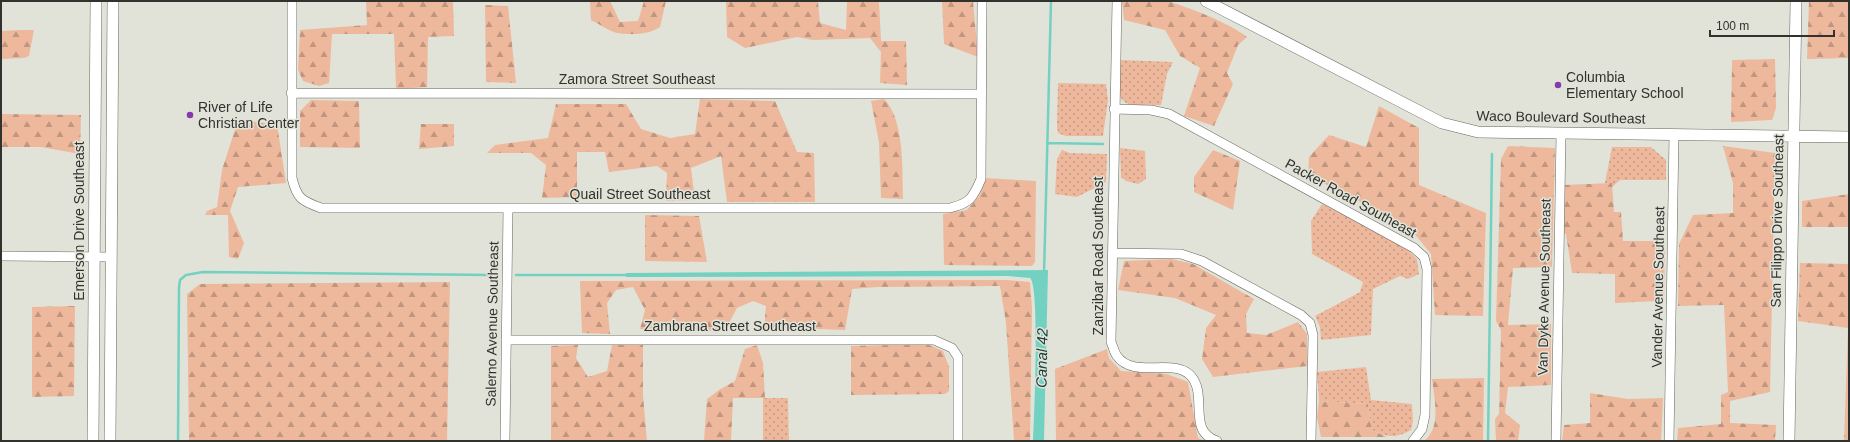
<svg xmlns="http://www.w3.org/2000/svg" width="1850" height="442" font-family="Arial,sans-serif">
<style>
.grass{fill:url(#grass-dots)}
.forest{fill:url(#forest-firs)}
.water{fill:#73d1c1}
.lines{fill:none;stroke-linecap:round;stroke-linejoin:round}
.stream{stroke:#73d1c1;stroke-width:2.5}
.minor-casing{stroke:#65665d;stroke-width:10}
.tertiary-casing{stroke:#65665d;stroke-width:12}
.minor{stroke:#fff;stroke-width:9}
.tertiary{stroke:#fff;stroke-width:11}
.poi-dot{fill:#833bae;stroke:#e1e3d8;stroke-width:1.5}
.labels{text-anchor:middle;stroke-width:3;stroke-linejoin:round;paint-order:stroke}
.poi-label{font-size:14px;fill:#31322e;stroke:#e1e3d8;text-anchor:start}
.street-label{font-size:14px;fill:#31322e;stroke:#e1e3d8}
.water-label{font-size:15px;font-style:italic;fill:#15413a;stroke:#e1e3d8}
</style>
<defs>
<pattern id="grass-dots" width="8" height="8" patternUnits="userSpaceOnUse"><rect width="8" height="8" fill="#eeb89c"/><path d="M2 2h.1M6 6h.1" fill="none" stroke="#c19680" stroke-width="1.8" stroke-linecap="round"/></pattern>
<pattern id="forest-firs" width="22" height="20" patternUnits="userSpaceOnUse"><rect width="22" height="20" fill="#eeb89c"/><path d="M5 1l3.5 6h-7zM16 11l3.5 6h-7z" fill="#c19680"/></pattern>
</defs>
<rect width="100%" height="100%" fill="#e1e3d8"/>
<!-- grass -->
<path class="grass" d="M 1121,60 L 1173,62 L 1167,74 L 1161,105 C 1139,104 1117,112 1118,82 C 1119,75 1119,68 1121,60 Z
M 1058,83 L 1106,84 L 1108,100 L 1103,136 L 1066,136 L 1058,133 L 1057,127 Z
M 1612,147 L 1651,147 L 1666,160 L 1666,180 L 1620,180 L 1612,187 L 1612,183 L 1605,183 Z
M 1120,148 L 1145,151 L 1146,179 L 1138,184 L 1126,181 L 1121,177 Z
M 1062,150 L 1070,153 L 1107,154 L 1106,182 L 1077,197 L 1055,194 L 1057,159 Z
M 1322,204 L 1406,248 L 1417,259 L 1419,274 L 1408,279 L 1400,276 L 1373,289 L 1371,335 L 1321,340 L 1320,327 L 1315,316 L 1360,292 L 1363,282 L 1312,254 L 1311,221 Z
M 1366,367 L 1371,400 L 1412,404 L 1413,421 L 1411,430 C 1395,439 1387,437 1372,430 L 1368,404 L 1319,401 L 1317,372 Z
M 763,398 L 788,398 L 789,441 L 763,441 Z"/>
<!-- forest -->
<path class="forest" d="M 366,1 L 453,1 L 454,36 L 428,37 L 427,87 L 396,89 L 394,34 L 332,34 L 329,83 L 319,86 L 303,81 L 298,70 L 300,30 L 367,25 Z
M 590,1 L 610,1 L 620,22 L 638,21 L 644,1 L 666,1 L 660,27 C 649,35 631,35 617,33 C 609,31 599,24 591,20 Z
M 726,1 L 818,1 L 820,23 L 846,30 L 847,1 L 879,1 L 881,41 L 906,41 L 907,85 L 880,83 L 881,52 L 870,38 L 813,40 L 797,37 L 745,48 L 727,37 Z
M 942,1 L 973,1 L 978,57 L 944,44 Z
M 1122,1 C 1136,1 1152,0 1166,1 C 1187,6 1231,24 1247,37 L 1238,45 L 1227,73 L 1233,84 L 1214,126 L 1184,116 L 1200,68 L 1180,56 L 1165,30 L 1124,20 Z
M 1809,1 L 1849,1 L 1849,58 L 1807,59 Z
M 485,5 L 508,6 L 516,83 L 486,82 Z
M 20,30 L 34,30 L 29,56 L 24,58 L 1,59 L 1,31 Z
M 1775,59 L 1776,108 L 1772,120 L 1731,122 L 1732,60 Z
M 700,99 L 775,101 L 797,152 L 814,153 L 815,202 L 727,202 L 721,156 L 691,168 L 695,200 L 666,201 L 667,173 L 657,166 L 609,172 L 605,152 L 577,152 L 577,197 L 542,198 L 546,165 L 531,153 L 487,153 L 495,145 L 548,138 L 556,104 L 626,104 L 641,129 L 670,138 L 695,134 Z
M 884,99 C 905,120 902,170 903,199 L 881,198 L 879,142 L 871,101 Z
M 311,100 L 359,101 L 360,148 L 300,147 L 300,111 Z
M 1379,106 L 1419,128 L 1419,185 L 1486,213 L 1483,316 L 1435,315 L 1431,254 L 1409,227 L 1308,175 L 1309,157 L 1329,135 L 1366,147 Z
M 1,114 L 81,115 L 80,154 L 41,147 L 1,147 Z
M 238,120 L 277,124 L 286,183 L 238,187 L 230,211 L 244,243 L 238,259 L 229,257 L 228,215 L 205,215 L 207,211 L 217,207 L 222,170 Z
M 421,124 L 454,124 L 454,146 L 419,149 Z
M 1508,146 L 1555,148 L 1552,267 L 1513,268 L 1508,325 L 1551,324 L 1551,385 L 1508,387 L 1505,413 L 1520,425 L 1518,441 L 1496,441 L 1495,419 L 1499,414 L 1501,330 L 1496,321 L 1501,159 Z
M 1723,146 L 1775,153 L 1770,392 L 1730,401 L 1730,423 L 1776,425 L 1775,441 L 1677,441 L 1678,428 L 1721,424 L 1721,395 L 1728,392 L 1724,305 L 1678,306 L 1679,244 L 1693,215 L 1733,213 L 1733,183 Z
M 1213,150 L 1240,161 L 1233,210 L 1194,192 L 1194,177 Z
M 986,178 L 1036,181 L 1035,262 L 1032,266 L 944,265 L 943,214 L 967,210 L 979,196 Z
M 1612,183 L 1614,212 L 1621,212 L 1623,241 L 1665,241 L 1664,298 L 1657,301 L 1615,303 L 1615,274 L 1572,273 L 1566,234 L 1562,233 L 1564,185 Z
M 1849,194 L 1849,227 L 1802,227 L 1802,201 Z
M 645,215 L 699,216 L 707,262 L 645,261 Z
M 1172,259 L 1193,264 L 1254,299 L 1246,314 L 1247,333 L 1266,335 L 1298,322 L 1307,334 L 1307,366 L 1213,377 L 1202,359 L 1206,328 L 1216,315 L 1175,298 L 1118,290 L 1124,261 Z
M 1800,263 L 1849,264 L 1849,441 L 1844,441 L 1848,328 L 1798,321 Z
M 1008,280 L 1030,282 L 1032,308 L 1030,441 L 1014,441 L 1006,323 L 1000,286 L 877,287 L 852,289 L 845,330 L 788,328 L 771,331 L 764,328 L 766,306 L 753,301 L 737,308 L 727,327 L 709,331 L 640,329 L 645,310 L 633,287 L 616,290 L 607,303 L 610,334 L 582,333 L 580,281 Z
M 450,282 L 447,441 L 189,441 L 187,294 L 200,284 Z
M 75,306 L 74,396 L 32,397 L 32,307 Z
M 643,344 L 643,395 L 647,441 L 551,441 L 551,346 L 578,345 L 576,358 L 588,377 L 607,371 L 612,345 Z
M 927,344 L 943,351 L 949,367 L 949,391 L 945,394 L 851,395 L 851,346 Z
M 757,345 L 763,363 L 765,398 L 733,398 L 731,441 L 704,441 L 707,399 L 719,390 L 735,381 L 745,349 Z
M 1107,349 L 1109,358 L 1121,371 L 1167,374 L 1188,382 L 1198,438 L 1205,441 L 1056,441 L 1055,369 Z
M 1484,378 L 1483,441 L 1424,441 C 1442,426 1434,399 1432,379 Z
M 1590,393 L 1628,399 L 1663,398 L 1661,441 L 1562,441 L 1564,425 L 1590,423 Z
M 1319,401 L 1368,404 L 1372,430 L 1387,437 L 1321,437 L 1317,417 Z"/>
<!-- water -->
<path class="water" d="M 1048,270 L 1044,441 L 1033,441 C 1034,421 1040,284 1030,278 L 1008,276 L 626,277 L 626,273 Z"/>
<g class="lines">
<!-- stream -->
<path class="stream" d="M 1047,143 L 1103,144
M 1044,274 L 1051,1
M 516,275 L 629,275
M 178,441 L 179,288 L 180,280 L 186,275 L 203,272 L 490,275
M 1488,441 L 1492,154"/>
<!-- minor casing -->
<g class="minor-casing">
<path id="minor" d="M 292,1 L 292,178 C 297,199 302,201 321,208 L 950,208 C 970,203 973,198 981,179 L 982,1
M 1117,1 L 1111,342 C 1113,346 1114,352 1117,356 C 1133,379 1173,358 1190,375 C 1209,394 1186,431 1217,441
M 291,93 L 982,94
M 1114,109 L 1151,110 L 1169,114 L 1414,248 L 1424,257 L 1427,269 L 1425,415 L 1422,429 L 1413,441
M 1112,253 L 1181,254 L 1202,261 L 1301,315 L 1310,323 L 1313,335 L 1311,441
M 1,256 L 110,257
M 506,340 L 934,340 L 952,348 L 958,357 L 958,441
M 505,441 L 508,208
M 1556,441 L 1561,134
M 1669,441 L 1674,134"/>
</g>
<!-- tertiary casing -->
<g class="tertiary-casing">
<path id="tertiary" d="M 1206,1 L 1442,123 L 1478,132 L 1849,137
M 93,441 L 96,1
M 110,441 L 113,1
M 1789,441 L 1796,1"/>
</g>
<!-- minor -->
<use href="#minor" class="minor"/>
<!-- tertiary -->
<use href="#tertiary" class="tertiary"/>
</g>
<!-- markers -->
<g class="poi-dot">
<circle cx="1558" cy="85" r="4"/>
<circle cx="190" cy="115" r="4"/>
</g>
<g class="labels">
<!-- poi labels -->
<g class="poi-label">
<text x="1566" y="82">Columbia<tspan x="1566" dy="16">Elementary School</tspan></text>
<text x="198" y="112">River of Life<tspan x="198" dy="16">Christian Center</tspan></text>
</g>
<!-- street labels -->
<g class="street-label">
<text x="637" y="84">Zamora Street Southeast</text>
<text transform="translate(1561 117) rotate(1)" y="5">Waco Boulevard Southeast</text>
<text x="640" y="199">Quail Street Southeast</text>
<text transform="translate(1351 198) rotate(29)" y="5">Packer Road Southeast</text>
<text transform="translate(79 221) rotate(-90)" y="5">Emerson Drive Southeast</text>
<text transform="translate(1777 221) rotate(-89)" y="5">San Filippo Drive Southeast</text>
<text transform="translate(1098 256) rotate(-90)" y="5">Zanzibar Road Southeast</text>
<text transform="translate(1544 287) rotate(-89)" y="5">Van Dyke Avenue Southeast</text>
<text transform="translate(1658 287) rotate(-89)" y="5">Vander Avenue Southeast</text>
<text transform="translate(492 324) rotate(-89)" y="5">Salerno Avenue Southeast</text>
<text x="730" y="331">Zambrana Street Southeast</text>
</g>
<!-- water labels -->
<g class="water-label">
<text transform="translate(1042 358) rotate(-89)" y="5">Canal 42</text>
</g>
</g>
<!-- border -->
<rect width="1850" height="442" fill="none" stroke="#31322e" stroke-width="4"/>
<!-- scale -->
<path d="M1710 30v6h124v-6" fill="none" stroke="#31322e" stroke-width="2"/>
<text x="1716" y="30" font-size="12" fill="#31322e" stroke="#e1e3d8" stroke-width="3" paint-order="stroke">100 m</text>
</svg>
